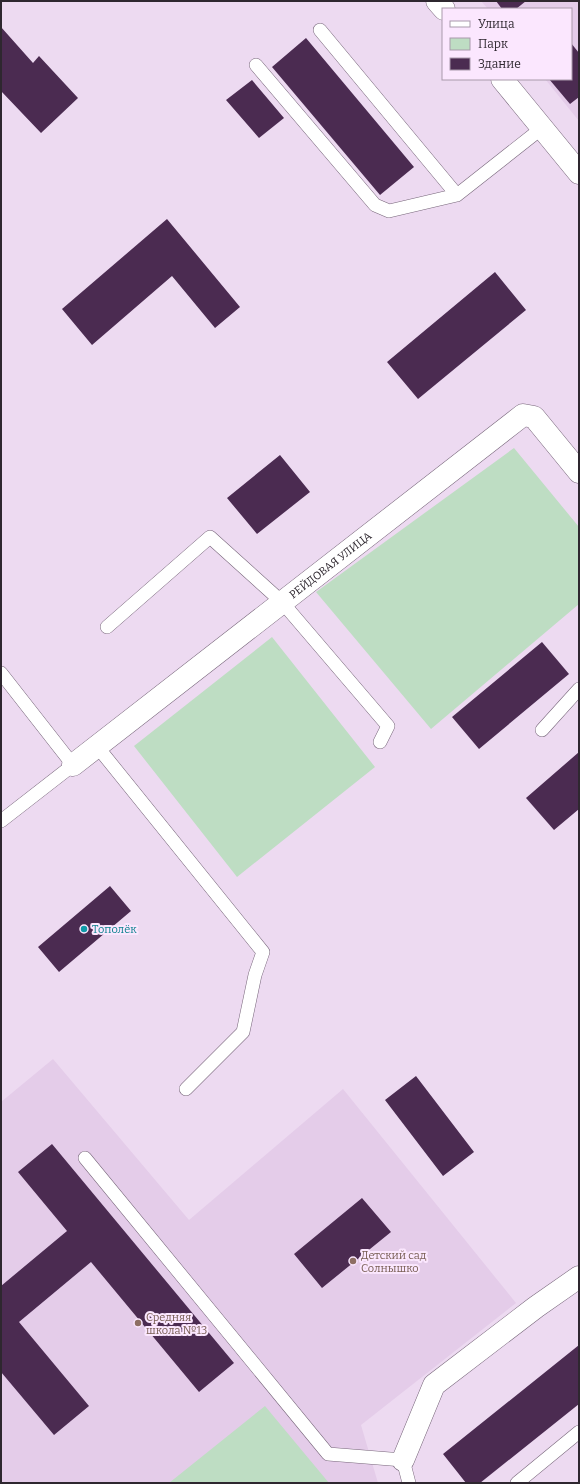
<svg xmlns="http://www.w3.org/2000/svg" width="580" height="1484" font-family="Bitter,serif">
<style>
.built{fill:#e4cce9}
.green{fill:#beddc3}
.building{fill:#4b2b51}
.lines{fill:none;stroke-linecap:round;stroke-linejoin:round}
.service-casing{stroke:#77667a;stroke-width:14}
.minor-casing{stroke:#77667a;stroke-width:23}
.secondary-casing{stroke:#77667a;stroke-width:23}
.service{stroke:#fff;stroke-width:13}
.minor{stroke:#fff;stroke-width:22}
.secondary{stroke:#fff;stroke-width:22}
.culture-dot{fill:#0f9aa8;stroke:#fbe7fe;stroke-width:1.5}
.education-dot{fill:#8d6e63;stroke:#fbe7fe;stroke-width:1.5}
.labels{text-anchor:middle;stroke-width:4;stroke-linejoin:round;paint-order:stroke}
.street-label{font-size:11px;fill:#2e272f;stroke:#fbe7fe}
.culture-label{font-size:11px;fill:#0d838f;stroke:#fbe7fe;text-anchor:start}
.education-label{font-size:11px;fill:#785e54;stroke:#fbe7fe;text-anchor:start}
</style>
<rect width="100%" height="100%" fill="#eddaf1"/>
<!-- built -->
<path class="built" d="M 481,1 L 579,1 L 579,121 L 545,79 L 571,79 L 571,9 L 488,9 Z
M 53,1059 L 189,1220 L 343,1089 L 516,1303 L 361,1425 L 378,1483 L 1,1483 L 1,1102 Z"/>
<!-- green -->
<path class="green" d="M 514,448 L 579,527 L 579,604 L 431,729 L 316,592 Z
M 272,637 L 375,767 L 237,877 L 134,746 Z
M 265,1406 L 329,1483 L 169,1483 Z"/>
<!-- building -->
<path class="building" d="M 496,1 L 526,1 L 516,9 L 502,9 Z
M 1,27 L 33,63 L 39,56 L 78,98 L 41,133 L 1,91 Z
M 306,38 L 414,167 L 380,195 L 272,67 Z
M 571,43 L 579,53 L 579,97 L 570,104 L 549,79 L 571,79 Z
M 252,80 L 284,118 L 259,138 L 226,100 Z
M 167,219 L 240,307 L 215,328 L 172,276 L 92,345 L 62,309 Z
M 495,272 L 526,310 L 418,399 L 387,362 Z
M 280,455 L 310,492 L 257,534 L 227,498 Z
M 542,642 L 569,674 L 479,749 L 452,717 Z
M 579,752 L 579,809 L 554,830 L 526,798 Z
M 110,886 L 131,911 L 59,972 L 38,947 Z
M 416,1076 L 474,1152 L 443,1176 L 385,1100 Z
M 52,1144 L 234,1363 L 199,1392 L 91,1262 L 19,1322 L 89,1406 L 54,1435 L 1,1372 L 1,1286 L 67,1231 L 18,1172 Z
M 362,1198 L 391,1232 L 322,1288 L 294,1254 Z
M 579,1345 L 579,1404 L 480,1483 L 466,1483 L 443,1454 Z"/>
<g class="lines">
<!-- service casing -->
<g class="service-casing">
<path id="service" d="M 320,30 L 457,195
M 256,65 L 375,205 L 389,211 L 457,195 L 542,128
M 107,627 L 210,537 L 282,602 L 388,726 L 380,742
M 1,673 L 73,765 L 1,821
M 542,730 L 579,689
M 96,745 L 263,952 L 255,975 L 243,1032 L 186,1089
M 85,1158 L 328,1454 L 403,1460 L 409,1483
M 517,1483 L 579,1432"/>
</g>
<!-- minor casing -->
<g class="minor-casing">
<g id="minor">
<path id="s1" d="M 73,765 L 523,415 L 534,417 L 579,472"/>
<path d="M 403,1460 L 434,1385 L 536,1307 L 579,1277"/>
</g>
</g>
<!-- secondary casing -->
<g class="secondary-casing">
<path id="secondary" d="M 437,1 L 444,9
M 502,79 L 579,173"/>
</g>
<!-- service -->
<use href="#service" class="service"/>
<!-- minor -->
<use href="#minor" class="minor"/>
<!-- secondary -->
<use href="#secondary" class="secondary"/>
</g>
<!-- markers -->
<circle class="culture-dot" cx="84" cy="929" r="4"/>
<g class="education-dot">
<circle cx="353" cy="1261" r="4"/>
<circle cx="138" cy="1323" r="4"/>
</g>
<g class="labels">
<!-- street labels -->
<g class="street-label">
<text dy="4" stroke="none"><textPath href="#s1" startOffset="326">РЕЙДОВАЯ УЛИЦА</textPath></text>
</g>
<!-- culture labels -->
<g class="culture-label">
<text x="92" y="933">Тополёк</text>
</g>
<!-- education labels -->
<g class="education-label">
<text x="361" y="1259">Детский сад<tspan x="361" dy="13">Солнышко</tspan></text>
<text x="146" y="1321">Средняя<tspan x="146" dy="13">школа №13</tspan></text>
</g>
</g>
<!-- border -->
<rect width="580" height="1484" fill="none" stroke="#2e272f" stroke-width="4"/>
<!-- legend -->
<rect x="442" y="8" width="130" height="72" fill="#fbe7fe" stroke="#a99aab"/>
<rect x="450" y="21" width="20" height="6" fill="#ffffff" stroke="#a99aab"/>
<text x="478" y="28" font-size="12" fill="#2e272f">Улица</text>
<rect x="450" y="38" width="20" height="12" fill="#beddc3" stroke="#a99aab"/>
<text x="478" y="48" font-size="12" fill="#2e272f">Парк</text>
<rect x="450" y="58" width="20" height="12" fill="#4b2b51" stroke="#a99aab"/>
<text x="478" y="68" font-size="12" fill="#2e272f">Здание</text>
</svg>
